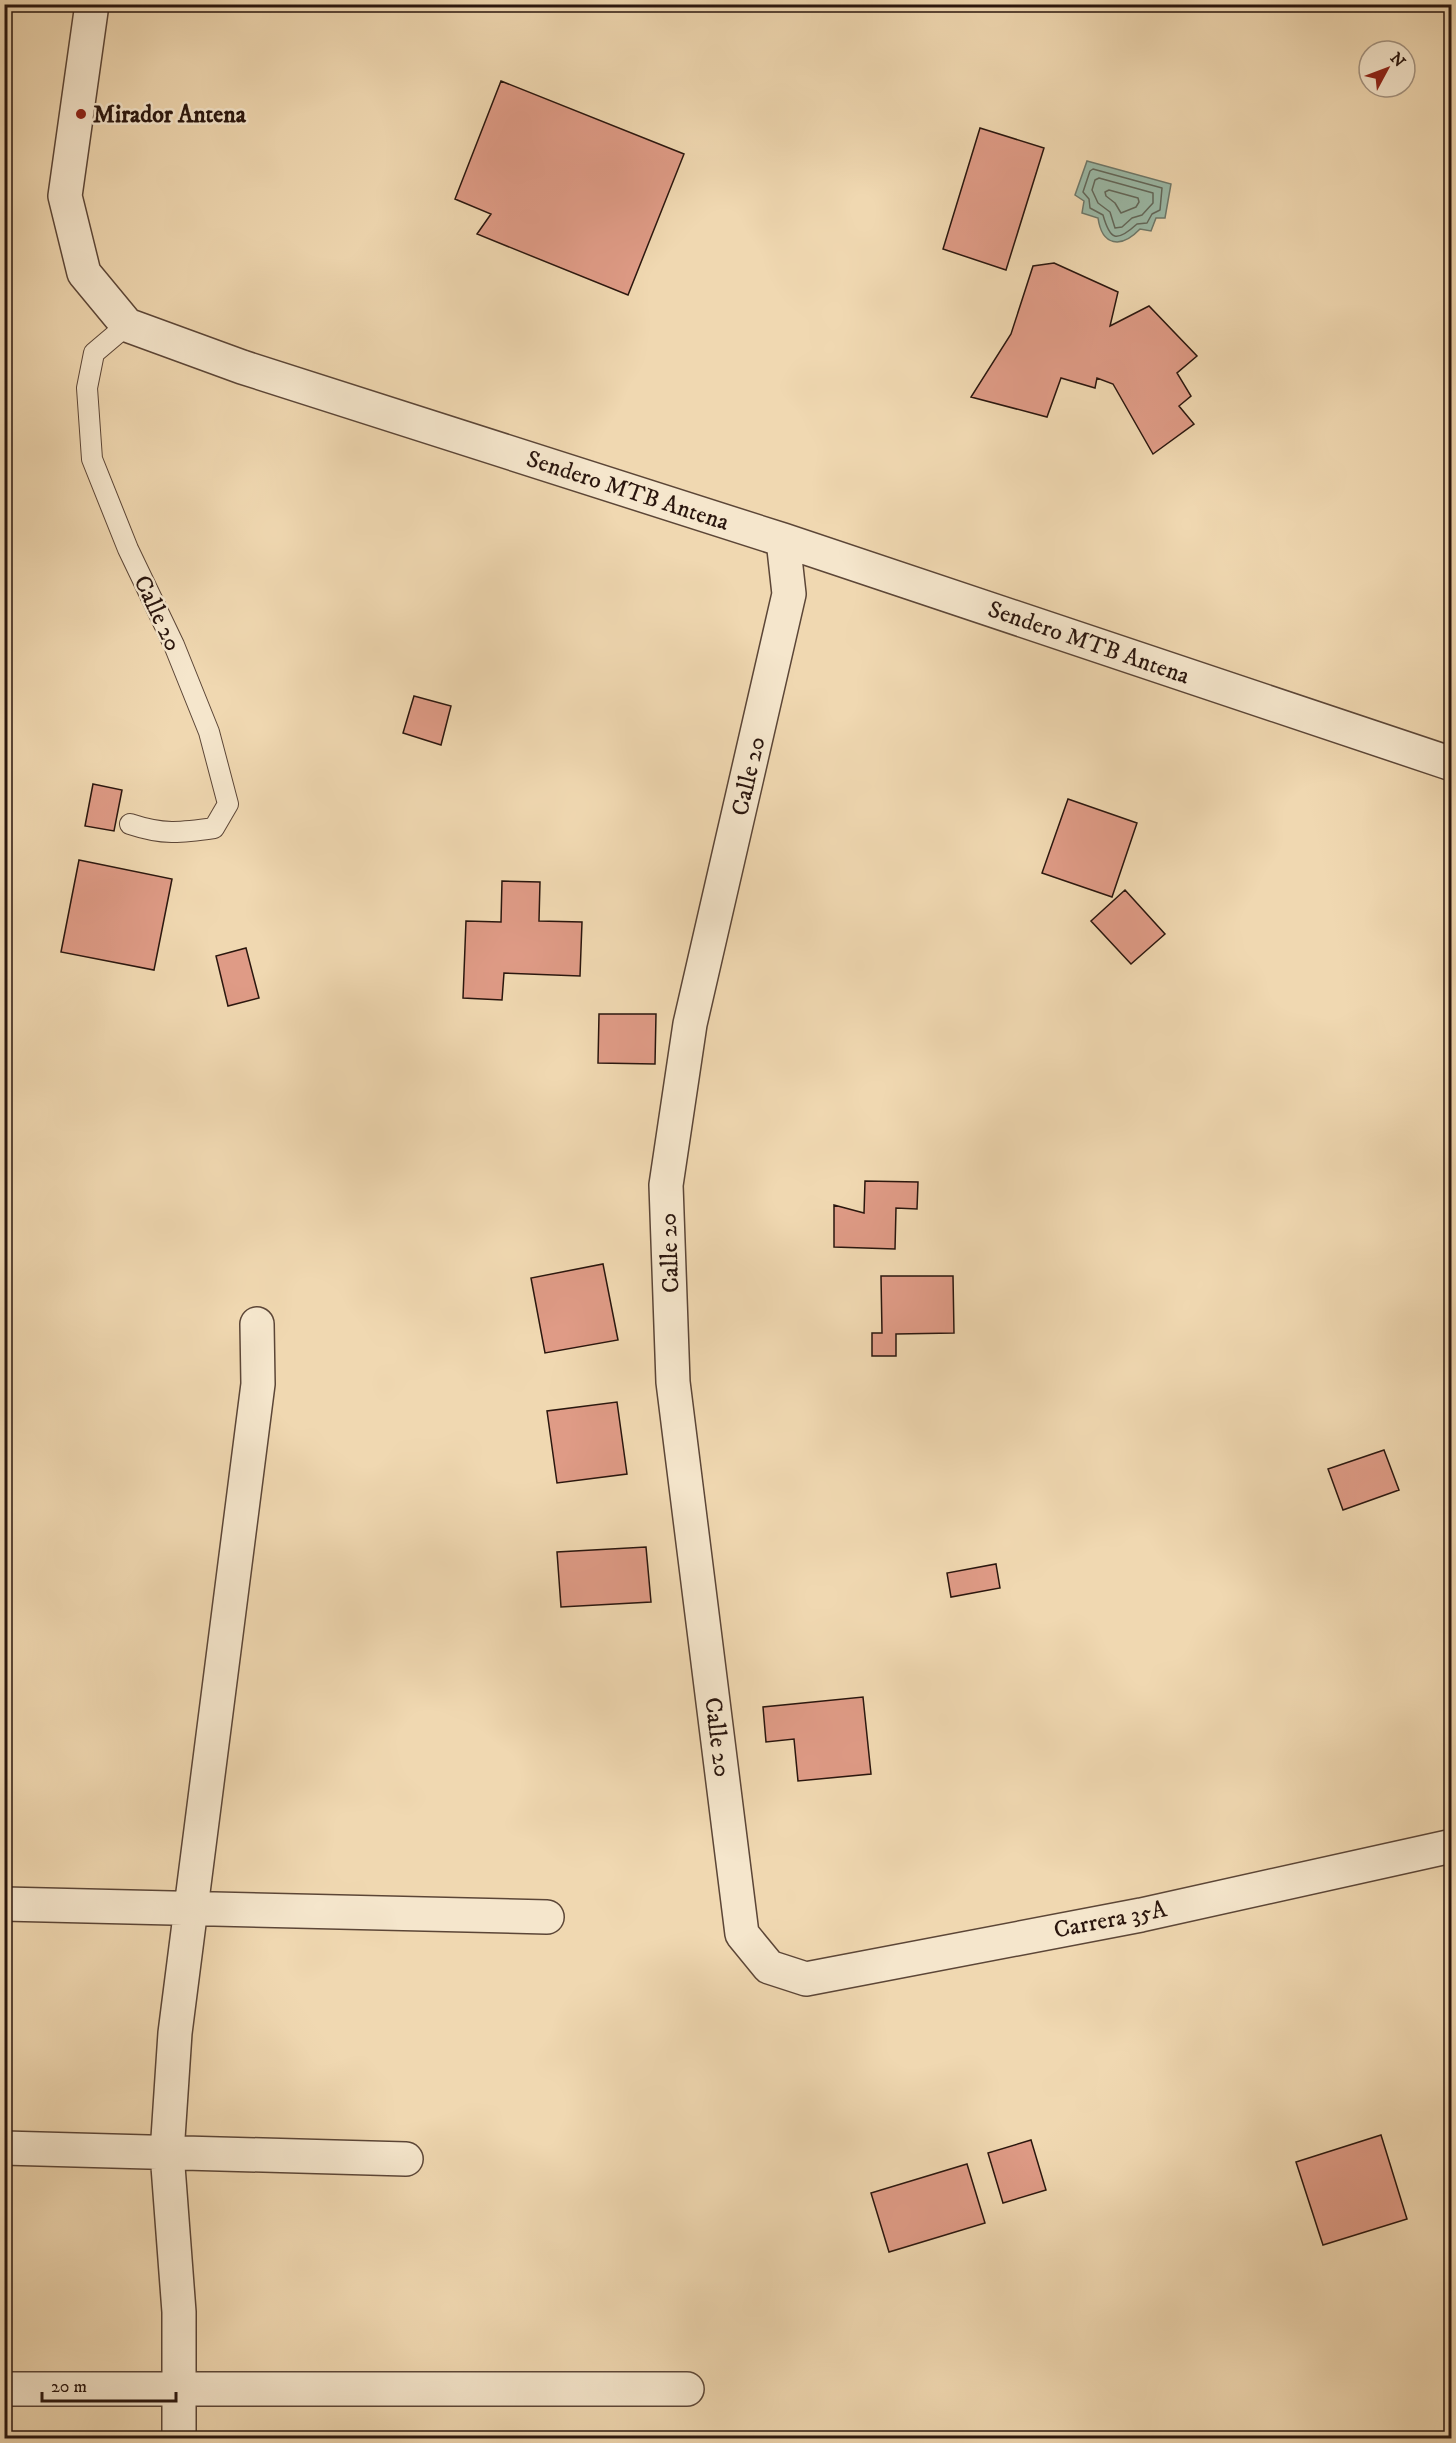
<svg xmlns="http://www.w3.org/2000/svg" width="1456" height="2443" font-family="'IM FELL DW Pica',serif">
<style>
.water{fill:#9bbaa8;stroke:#6e786a;stroke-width:1.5}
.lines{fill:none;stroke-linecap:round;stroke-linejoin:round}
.shore{stroke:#62685b;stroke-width:1.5}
.building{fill:#df9b86;stroke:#2a160e;stroke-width:1.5}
.service-casing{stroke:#5c4637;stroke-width:22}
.minor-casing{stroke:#5c4637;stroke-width:36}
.service{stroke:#f5e6cc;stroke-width:20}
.minor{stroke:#f5e6cc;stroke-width:33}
.poi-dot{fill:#8f2418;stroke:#f5e6cc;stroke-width:2}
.labels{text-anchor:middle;stroke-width:5;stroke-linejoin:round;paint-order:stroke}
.poi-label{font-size:24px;font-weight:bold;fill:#2a160e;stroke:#f5e6cc;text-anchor:start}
.street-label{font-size:24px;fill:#2a160e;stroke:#f5e6cc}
</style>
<rect width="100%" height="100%" fill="#f0d8b1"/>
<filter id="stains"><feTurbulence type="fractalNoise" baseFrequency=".00333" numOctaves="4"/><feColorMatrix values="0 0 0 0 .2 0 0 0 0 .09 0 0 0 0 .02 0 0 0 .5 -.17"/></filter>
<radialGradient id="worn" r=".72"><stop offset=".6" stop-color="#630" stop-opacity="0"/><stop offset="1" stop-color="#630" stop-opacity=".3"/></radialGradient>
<!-- water -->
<path class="water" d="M 1087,161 L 1171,184 L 1165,218 L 1156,218 L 1151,231 L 1140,229 C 1121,249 1102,246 1098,218 L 1082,213 L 1084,201 L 1075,195 Z"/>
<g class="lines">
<!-- shore -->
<path class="shore" d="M 1093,169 L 1162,188 L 1160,210 L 1152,214 L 1147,223 L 1137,224 C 1116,243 1110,240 1103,215 L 1090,208 L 1089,199 L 1083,192 L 1090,171 Z
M 1099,178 L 1153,193 L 1153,203 L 1142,215 L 1132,218 L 1122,227 L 1115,228 L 1110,212 L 1098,203 L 1092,190 L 1095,180 Z
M 1109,190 L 1138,198 L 1139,202 L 1136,207 L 1121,213 L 1115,203 L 1106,196 L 1105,192 Z"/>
</g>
<!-- building -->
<path class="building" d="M 501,81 L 684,154 L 628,295 L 477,234 L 491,214 L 455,199 Z
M 980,128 L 1044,148 L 1006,270 L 943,249 Z
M 1054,263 L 1118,292 L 1110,326 L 1149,306 L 1197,356 L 1177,373 L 1191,396 L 1179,406 L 1194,424 L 1153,454 L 1113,384 L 1097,378 L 1095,388 L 1061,378 L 1047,417 L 971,397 L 1011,334 L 1033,266 Z
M 414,696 L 451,706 L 441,745 L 403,733 Z
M 93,784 L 122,790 L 114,831 L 85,826 Z
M 1068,799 L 1137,823 L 1112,897 L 1042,873 Z
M 79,860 L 172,879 L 154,970 L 61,952 Z
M 502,881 L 540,882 L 539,921 L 582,922 L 580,976 L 504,973 L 502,1000 L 463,998 L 466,921 L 501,922 Z
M 1125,890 L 1165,934 L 1131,964 L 1091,921 Z
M 246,948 L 259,998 L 228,1006 L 216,956 Z
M 599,1014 L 656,1014 L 655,1064 L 598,1063 Z
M 865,1181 L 918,1182 L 917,1209 L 896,1208 L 895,1249 L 834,1247 L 834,1205 L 864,1213 Z
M 603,1264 L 618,1340 L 545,1353 L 531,1278 Z
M 881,1276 L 953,1276 L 954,1333 L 896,1334 L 896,1356 L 872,1356 L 872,1333 L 882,1333 Z
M 617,1402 L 627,1474 L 557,1483 L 547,1411 Z
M 1384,1450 L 1399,1490 L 1343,1510 L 1328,1469 Z
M 646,1547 L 651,1602 L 561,1607 L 557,1552 Z
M 996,1564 L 1000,1588 L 951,1597 L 947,1573 Z
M 863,1697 L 871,1774 L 798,1781 L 794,1739 L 766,1742 L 763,1707 Z
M 1381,2135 L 1407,2219 L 1323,2245 L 1296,2162 Z
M 1031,2140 L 1046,2190 L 1003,2203 L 988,2153 Z
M 967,2164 L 985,2223 L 889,2252 L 871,2193 Z"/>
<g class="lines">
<!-- service casing -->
<g class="service-casing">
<path id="service" d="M 127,325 L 94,353 L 87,388 L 92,459 L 128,549 L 174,645 L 209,732 L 228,804 L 214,828 C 180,833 163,835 130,824"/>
</g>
<!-- minor casing -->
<g class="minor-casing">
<path id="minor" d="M 92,4 L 65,196 L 84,273 L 127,325 L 242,367 L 783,540 L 1452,764
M 783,540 L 789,594 L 690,1024 L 666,1185 L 673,1382 L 742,1934 L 769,1967 L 806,1979 L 1141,1915 L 1452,1846
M 4,1904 L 547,1917
M 4,2148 L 406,2159
M 4,2389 L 687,2389
M 179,2438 L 179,2312 L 167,2153 L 175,2033 L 258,1384 L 257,1324"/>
</g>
<!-- service -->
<use href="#service" class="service"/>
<!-- minor -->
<use href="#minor" class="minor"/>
</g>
<!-- markers -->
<circle class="poi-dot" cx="81" cy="114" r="6"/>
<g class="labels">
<!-- poi labels -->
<g class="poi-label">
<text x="93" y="122">Mirador Antena</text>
</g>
<!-- street labels -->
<g class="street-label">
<text transform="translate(628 490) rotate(18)" y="8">Sendero MTB Antena</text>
<text transform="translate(158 613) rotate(65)" y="8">Calle 20</text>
<text transform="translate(1089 642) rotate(19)" y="8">Sendero MTB Antena</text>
<text transform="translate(748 776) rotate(-77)" y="8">Calle 20</text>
<text transform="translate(669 1253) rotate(-92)" y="8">Calle 20</text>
<text transform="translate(718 1737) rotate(83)" y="8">Calle 20</text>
<text transform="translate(1110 1919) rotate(-11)" y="8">Carrera 35A</text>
</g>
</g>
<!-- margin -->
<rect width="1456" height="2443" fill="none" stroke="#f0d8b1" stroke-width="24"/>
<rect x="6" y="6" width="1444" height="2431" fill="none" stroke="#2a160e" stroke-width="3"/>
<rect x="12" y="12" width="1432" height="2419" fill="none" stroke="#2a160e" stroke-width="1.5"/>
<!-- north arrow -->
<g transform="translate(1387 69) rotate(49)"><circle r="28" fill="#f5e6cc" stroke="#a49380" stroke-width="1.5"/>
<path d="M0-4.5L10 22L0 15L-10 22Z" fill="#8f2418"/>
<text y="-9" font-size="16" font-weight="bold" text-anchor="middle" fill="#2a160e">N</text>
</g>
<!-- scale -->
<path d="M42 2392v9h134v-9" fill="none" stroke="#2a160e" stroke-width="3"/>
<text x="51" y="2392" font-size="18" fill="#2a160e" stroke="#f5e6cc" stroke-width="4.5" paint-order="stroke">20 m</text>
<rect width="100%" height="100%" filter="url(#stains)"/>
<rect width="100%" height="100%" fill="url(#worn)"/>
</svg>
